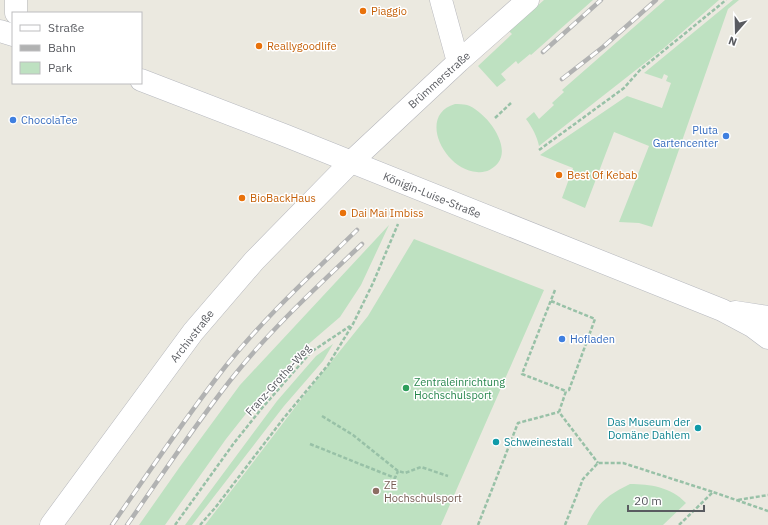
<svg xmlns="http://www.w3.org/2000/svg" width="768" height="525" font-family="'IBM Plex Sans',sans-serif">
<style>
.green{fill:#bee1c1}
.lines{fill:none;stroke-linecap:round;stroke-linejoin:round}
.street-casing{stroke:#b6b7bc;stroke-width:23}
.secondary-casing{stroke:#b6b8be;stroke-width:23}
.path{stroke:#98c1a7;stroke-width:2.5;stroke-dasharray:4 2;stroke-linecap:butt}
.street{stroke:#fff;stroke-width:22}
.secondary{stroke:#fff;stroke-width:22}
.rail-casing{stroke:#b1b2b2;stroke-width:4.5}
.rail{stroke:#fff;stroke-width:3;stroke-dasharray:9;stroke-linecap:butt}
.food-dot{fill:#e8710a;stroke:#fff;stroke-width:1.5}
.shop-dot{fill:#3f7fe0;stroke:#fff;stroke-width:1.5}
.leisure-dot{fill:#2e9e5b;stroke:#fff;stroke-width:1.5}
.culture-dot{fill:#0f9aa8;stroke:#fff;stroke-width:1.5}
.education-dot{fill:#8d6e63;stroke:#fff;stroke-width:1.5}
.labels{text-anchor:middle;stroke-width:3;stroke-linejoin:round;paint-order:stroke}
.food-label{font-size:11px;fill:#c56008;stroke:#fff;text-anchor:start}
.street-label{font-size:11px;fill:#595b60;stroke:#fff}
.shop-label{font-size:11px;fill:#366cbe;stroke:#fff;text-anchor:start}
.leisure-label{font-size:11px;fill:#27864d;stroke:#fff;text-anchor:start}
.culture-label{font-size:11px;fill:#0d838f;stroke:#fff;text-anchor:end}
.education-label{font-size:11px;fill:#785e54;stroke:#fff;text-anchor:start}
</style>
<rect width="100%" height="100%" fill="#ebe9e0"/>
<!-- green -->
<path class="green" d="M 544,0 L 593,0 L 531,55 L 530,54 L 518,64 L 516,61 L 501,74 L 506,80 L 497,87 L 478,66 L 512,34 L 509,31 Z
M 665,0 L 719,0 L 664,48 L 539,146 C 537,136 532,127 526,119 L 534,112 L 539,119 L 554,105 L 552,103 L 564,92 L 562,90 Z
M 733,0 L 739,0 L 728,9 L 652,227 L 639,223 L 619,222 L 649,146 L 614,132 L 585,208 L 562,198 L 573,168 L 540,155 L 627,96 L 662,108 L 671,83 L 666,81 L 668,76 L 664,74 L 662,79 L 644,73 Z
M 455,104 C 459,104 463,104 467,105 C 485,111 512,145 498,163 C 492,170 485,173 477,172 C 444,170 417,115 455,104 Z
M 389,225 L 361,285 L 340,317 L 305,347 L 260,396 L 226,439 L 165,525 L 139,525 L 179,468 L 240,385 Z
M 414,239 L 544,290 L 441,525 L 205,525 L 303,397 L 368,316 Z
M 333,344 L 323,361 L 284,406 L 192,525 L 185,525 L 277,401 L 316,356 Z
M 630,484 C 650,484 671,487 686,503 L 663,525 L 587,525 C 598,502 608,495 630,484 Z"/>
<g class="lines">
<!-- street casing -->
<g class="street-casing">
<path id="street" d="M 441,0 L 458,62
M 16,13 L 16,0
M 51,525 L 193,332 L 254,261 L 351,162 L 458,62 L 528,0"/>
</g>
<!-- secondary casing -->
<g class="secondary-casing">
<path id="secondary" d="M 0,31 L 13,35
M 141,80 L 284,135 L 722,310 L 752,326 L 768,338
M 735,312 L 768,317"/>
</g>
<!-- path -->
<path class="path" d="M 495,118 L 511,103
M 539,150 L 624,88 L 640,70 L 726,0
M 555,290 L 522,374 L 566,391 L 559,412 L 598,463
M 551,301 L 595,319 L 569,390 L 566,391
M 322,416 L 353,435 L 398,471 L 405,473 L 421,467 L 448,476
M 310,444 L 395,478 L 398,471
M 738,500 L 768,495
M 175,525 L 234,443 L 262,408 L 311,352 L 350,326
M 200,525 L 215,508 L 283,419 L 328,365 L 353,324 L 373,283 L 398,224
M 478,525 L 518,423 L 559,412
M 565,525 L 583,479 L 598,463 L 623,463 L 713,492
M 679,525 L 713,492 L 768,511"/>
<!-- street -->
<use href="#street" class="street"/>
<!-- secondary -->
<use href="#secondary" class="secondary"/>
<!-- rail casing -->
<g class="rail-casing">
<path id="rail" d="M 543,52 L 601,0
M 562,79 L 603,47 L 656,0
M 112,525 C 149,472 185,418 225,367 C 264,318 312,274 357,230
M 127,525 C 163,474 197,421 237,372 C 274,326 319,285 362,244"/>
</g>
<!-- rail -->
<use href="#rail" class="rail"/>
</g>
<!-- markers -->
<g class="food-dot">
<circle cx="363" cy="11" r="4"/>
<circle cx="259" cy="46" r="4"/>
<circle cx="559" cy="175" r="4"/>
<circle cx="242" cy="198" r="4"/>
<circle cx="343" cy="213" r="4"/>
</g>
<g class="shop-dot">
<circle cx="13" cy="120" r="4"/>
<circle cx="726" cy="136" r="4"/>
<circle cx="562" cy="339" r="4"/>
</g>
<circle class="leisure-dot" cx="406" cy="388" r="4"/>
<g class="culture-dot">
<circle cx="698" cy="428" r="4"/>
<circle cx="496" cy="442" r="4"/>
</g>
<circle class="education-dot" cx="376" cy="491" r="4"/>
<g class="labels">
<!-- food labels -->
<g class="food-label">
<text x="371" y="15">Piaggio</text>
<text x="267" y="50">Reallygoodlife</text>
<text x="567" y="179">Best Of Kebab</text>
<text x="250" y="202">BioBackHaus</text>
<text x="351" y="217">Dai Mai Imbiss</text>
</g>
<!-- street labels -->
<g class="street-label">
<text transform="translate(439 80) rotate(-42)" y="4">Brümmerstraße</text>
<text transform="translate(432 195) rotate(22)" y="4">Königin-Luise-Straße</text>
<text transform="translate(192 336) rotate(-52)" y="4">Archivstraße</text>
<text transform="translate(278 380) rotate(-48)" y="4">Franz-Grothe-Weg</text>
</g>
<!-- shop labels -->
<g class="shop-label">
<text x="21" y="124">ChocolaTee</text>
<text x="718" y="134" text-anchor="end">Pluta<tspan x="718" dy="13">Gartencenter</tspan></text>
<text x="570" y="343">Hofladen</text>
</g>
<!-- leisure labels -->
<g class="leisure-label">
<text x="414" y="386">Zentraleinrichtung<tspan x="414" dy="13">Hochschulsport</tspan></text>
</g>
<!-- culture labels -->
<g class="culture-label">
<text x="690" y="426">Das Museum der<tspan x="690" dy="13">Domäne Dahlem</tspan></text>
<text x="504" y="446" text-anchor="start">Schweinestall</text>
</g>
<!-- education labels -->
<g class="education-label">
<text x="384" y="489">ZE<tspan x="384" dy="13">Hochschulsport</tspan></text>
</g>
</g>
<!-- legend -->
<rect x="12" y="12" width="130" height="72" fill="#ffffff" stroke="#bdbdbf"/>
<rect x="20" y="25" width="20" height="6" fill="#ffffff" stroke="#bdbdbf"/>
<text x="48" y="32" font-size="12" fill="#595b60">Straße</text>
<rect x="20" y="45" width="20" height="6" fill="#b1b2b2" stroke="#bdbdbf"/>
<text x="48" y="52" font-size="12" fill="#595b60">Bahn</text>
<rect x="20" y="62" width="20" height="12" fill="#bee1c1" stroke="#bdbdbf"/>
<text x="48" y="72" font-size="12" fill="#595b60">Park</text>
<!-- north arrow -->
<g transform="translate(736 32) rotate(200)" stroke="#ffffff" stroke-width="3" paint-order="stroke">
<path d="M0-3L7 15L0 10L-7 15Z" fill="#595b60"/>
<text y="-6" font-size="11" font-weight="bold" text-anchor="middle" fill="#595b60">N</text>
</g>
<!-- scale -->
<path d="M628 505v6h76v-6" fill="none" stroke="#595b60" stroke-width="2"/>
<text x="634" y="505" font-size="12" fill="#595b60" stroke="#ffffff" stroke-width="3" paint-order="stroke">20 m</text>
</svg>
